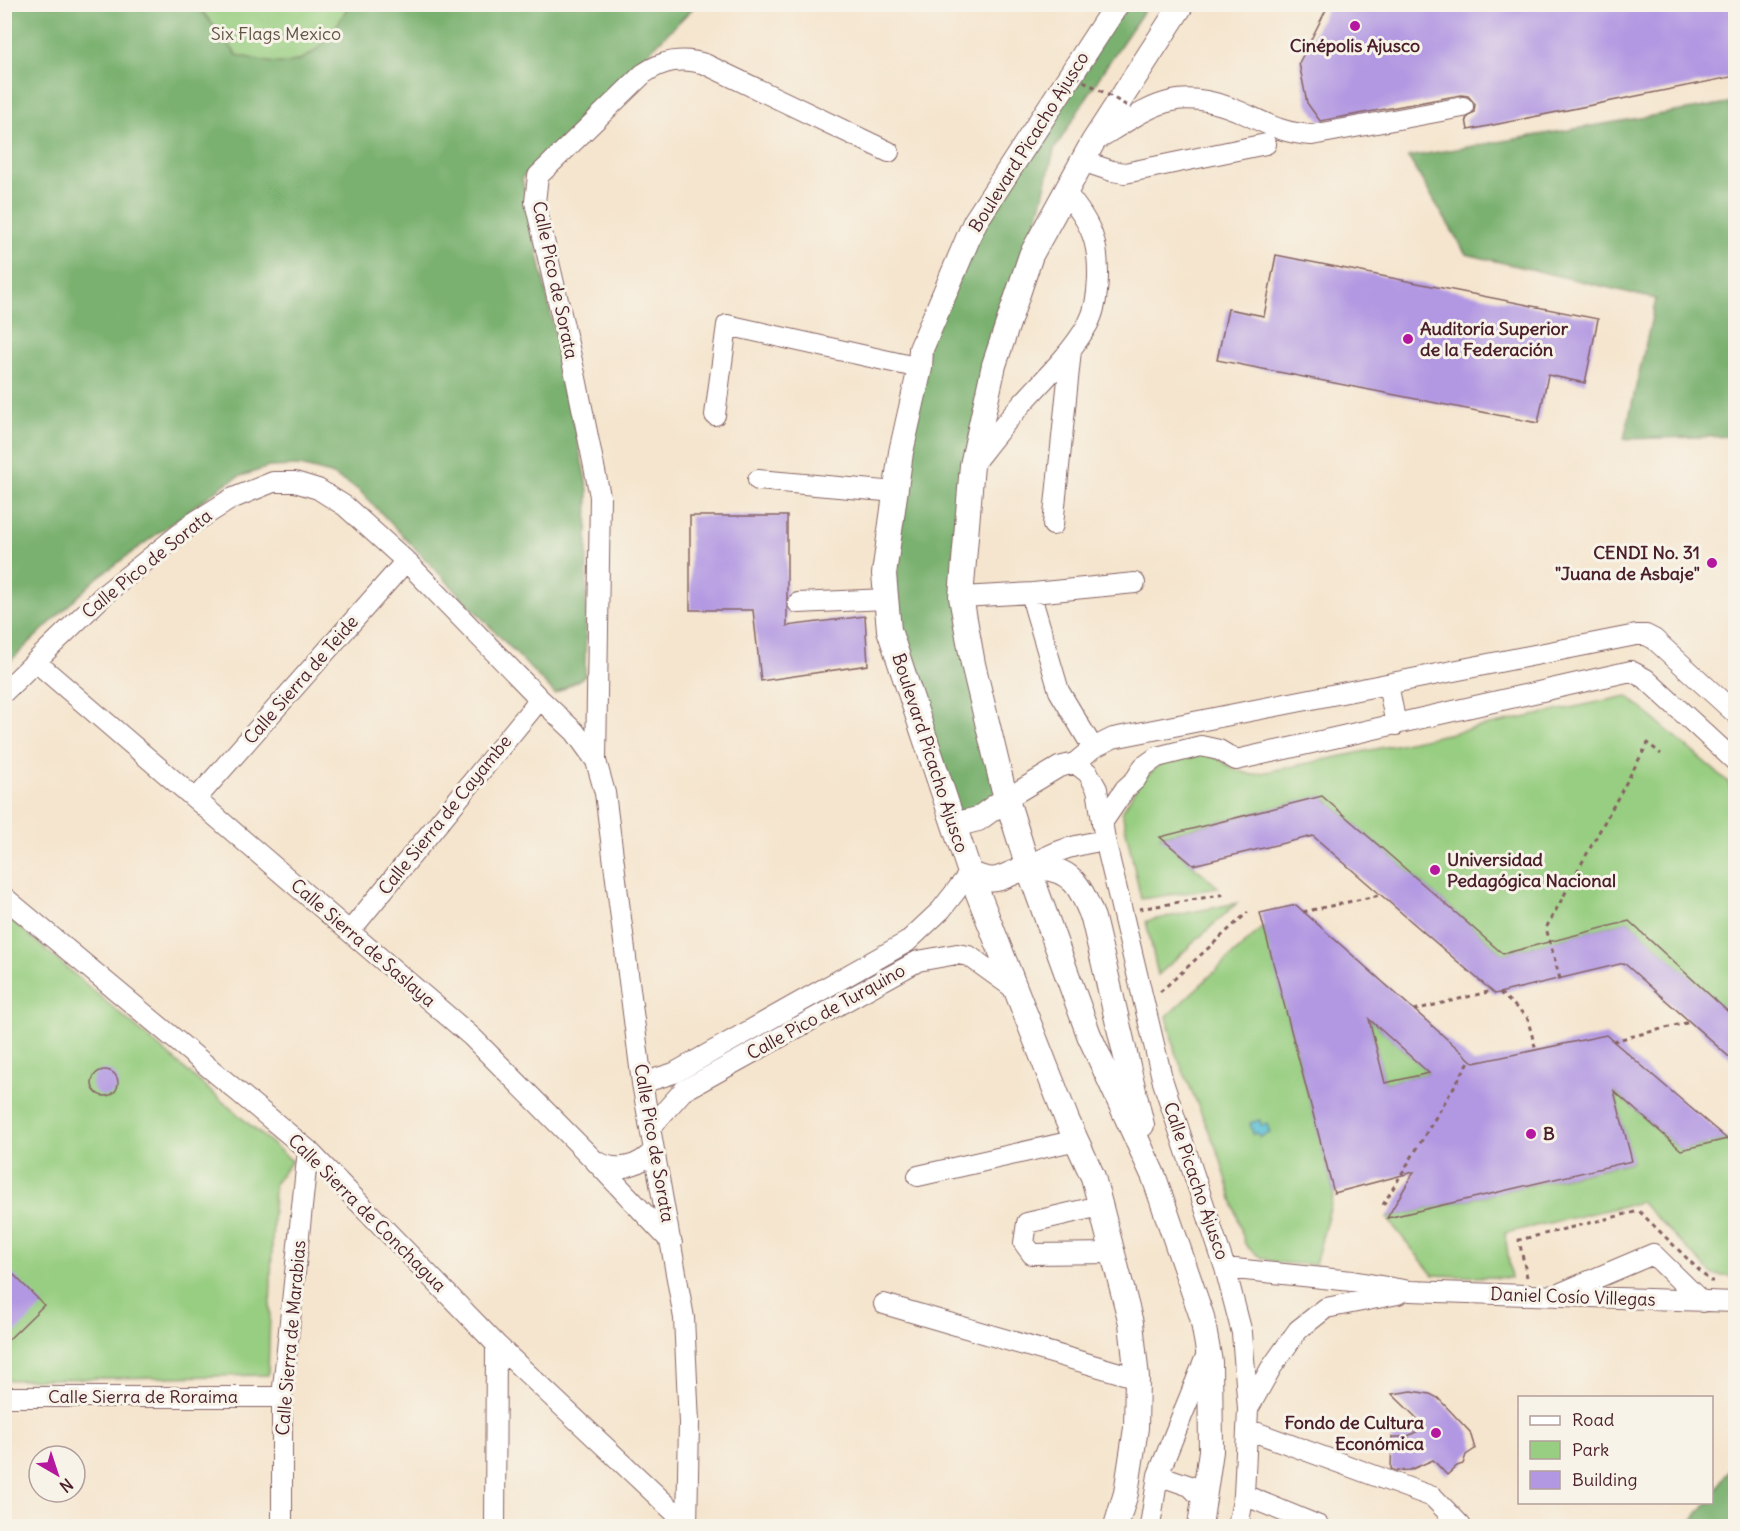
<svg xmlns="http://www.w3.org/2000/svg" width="1740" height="1531" font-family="Delius,sans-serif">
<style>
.green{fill:#98ce81;stroke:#717656;stroke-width:1.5}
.forest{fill:#7ab16f;stroke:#62684d;stroke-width:1.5}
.water{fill:#5ac1d7;stroke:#527081;stroke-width:1.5}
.building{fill:#b298e2;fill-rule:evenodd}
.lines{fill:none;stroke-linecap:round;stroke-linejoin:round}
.minor-casing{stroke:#866464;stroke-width:22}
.major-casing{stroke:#866464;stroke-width:26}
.path{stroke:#866464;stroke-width:3;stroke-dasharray:4.5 4.5;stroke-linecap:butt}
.minor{stroke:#fff;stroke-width:20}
.major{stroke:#fff;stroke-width:24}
.path-bridge{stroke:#866464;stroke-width:3;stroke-dasharray:4.5 4.5;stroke-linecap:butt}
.poi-dot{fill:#b5179e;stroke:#f7f3e8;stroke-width:2}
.labels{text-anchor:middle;stroke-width:6;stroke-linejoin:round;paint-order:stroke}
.park-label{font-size:18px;fill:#615445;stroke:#f7f3e8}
.poi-label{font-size:18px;font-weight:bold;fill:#4a1f2b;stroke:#f7f3e8;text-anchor:start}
.street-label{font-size:18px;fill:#4a1f2b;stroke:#f7f3e8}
</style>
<rect width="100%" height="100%" fill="#f7f3e8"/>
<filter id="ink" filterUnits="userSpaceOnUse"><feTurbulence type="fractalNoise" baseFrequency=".0167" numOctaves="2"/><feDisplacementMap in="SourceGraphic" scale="12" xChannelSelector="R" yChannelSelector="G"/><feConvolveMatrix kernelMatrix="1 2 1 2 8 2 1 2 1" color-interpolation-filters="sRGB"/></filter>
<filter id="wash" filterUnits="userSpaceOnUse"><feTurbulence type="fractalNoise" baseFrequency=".008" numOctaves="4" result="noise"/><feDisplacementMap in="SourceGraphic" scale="24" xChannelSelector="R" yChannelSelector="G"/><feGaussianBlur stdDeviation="1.35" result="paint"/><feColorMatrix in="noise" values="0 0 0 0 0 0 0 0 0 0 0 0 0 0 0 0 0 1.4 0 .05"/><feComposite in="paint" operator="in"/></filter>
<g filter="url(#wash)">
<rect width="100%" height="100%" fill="#f5e5ce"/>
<!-- green -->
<path class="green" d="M 197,5 L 349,5 C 333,34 313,67 274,63 C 261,61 249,58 237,55 Z
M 1627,696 L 1728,782 L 1736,806 L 1735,1019 L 1629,921 L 1503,954 L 1322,796 L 1160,836 L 1219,888 L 1141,899 L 1122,812 L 1139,783 L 1162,763 L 1200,753 L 1217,758 L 1234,769 L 1252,775 Z
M 1237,903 L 1158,975 L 1146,921 Z
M 4,914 L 292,1161 L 274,1184 L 268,1375 L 5,1380 Z
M 1264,926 L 1334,1193 L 1315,1264 C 1286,1263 1265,1267 1245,1244 L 1220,1157 L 1175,1052 L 1167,1016 Z
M 1369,1019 L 1429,1073 L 1385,1083 Z
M 1614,1091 L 1681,1150 L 1735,1137 L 1735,1277 L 1713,1275 L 1641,1202 L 1505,1233 L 1511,1278 L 1433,1275 L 1387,1218 L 1632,1162 Z"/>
<!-- forest -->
<path class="forest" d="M 5,5 L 197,5 L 237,55 C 249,58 261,61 274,63 C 313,67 333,34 349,5 L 696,5 L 522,178 L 588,490 L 585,676 L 555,694 L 359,490 L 331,474 L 300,466 L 269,467 L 238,477 L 225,484 L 97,578 L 5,666 Z
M 1121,5 L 1148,5 L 1105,68 L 1054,150 L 1029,254 L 993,365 L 959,599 L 1002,799 L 952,818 L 893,630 L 888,575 L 924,350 L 976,224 Z
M 1735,102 L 1735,436 L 1624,439 L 1656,299 L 1466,254 L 1408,157 Z
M 1735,1462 L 1735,1526 L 1688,1526 L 1706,1503 L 1712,1502 L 1712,1495 Z"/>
<!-- water -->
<path class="water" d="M 1260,1120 L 1261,1125 L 1267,1124 L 1270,1133 L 1259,1137 L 1258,1133 L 1253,1134 L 1250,1123 Z"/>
<g id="blocks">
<!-- building -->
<path class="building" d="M 1329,4 L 1736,4 L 1736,76 L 1468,130 L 1466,119 L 1474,112 L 1475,104 L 1468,96 L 1461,95 L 1320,121 L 1307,103 L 1299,63 Z
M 1276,255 L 1598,319 L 1585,383 L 1548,375 L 1538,423 L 1217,360 L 1228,309 L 1264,316 Z
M 690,516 L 787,516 L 787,626 L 865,616 L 868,665 L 761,681 L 753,610 L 690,610 Z
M 1322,796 L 1503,954 L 1629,921 L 1736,1019 L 1736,1063 L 1624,963 L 1495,994 L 1313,836 L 1193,865 L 1160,837 Z
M 1296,905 L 1474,1063 L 1606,1035 L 1727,1139 L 1681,1150 L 1614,1091 L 1632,1161 L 1387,1218 L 1414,1172 L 1334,1193 L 1260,913 ZM 1369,1019 L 1429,1073 L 1385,1083 Z
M92 1083a13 13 0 1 1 26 0a13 13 0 1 1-26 0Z
M 11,1272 L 44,1305 L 4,1344 L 4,1279 Z
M 1412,1391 L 1430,1394 L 1438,1398 L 1470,1432 L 1475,1449 L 1466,1455 L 1463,1464 L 1457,1466 L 1447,1475 L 1433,1460 L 1410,1470 L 1397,1471 L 1391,1469 L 1392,1437 L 1406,1437 L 1426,1427 L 1392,1394 Z"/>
</g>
</g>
<g filter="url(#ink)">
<use href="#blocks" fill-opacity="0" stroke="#866464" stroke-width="1.5"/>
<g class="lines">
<!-- minor casing -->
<g class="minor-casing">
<path id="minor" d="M 1095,141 C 1152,106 1176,83 1243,113 C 1269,125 1283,133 1312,135 L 1463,107
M 1082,161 L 1112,171 L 1125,173 L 1266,144
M 715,415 L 727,325 L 920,368
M 972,465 C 988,445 1004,424 1021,405 C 1044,379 1071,354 1088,324 C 1100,302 1101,258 1092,234 C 1086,218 1076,205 1065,192
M 758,480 L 896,492
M 1053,525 L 1071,350
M 1033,593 L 1034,606 L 1059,691 L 1093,748
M 961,597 L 1033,593 L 1135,583
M 798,603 L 886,599
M 36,662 L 472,1037 L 594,1160 L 672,1243
M 1388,684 L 1396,725
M 4,692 L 105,594 L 193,523 L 231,499 L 273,482 L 295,482 L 318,489 L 345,506 L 406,561 L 540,699 L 575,732 L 596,761
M 1075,763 L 1093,748 L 1113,738 L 1636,635 L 1646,635 L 1654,639 L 1736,714
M 196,799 L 406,561
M 1006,799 L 1059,767 L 1075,763 L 1088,773 L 1097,789 L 1105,840 L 1163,1082 L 1225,1268 L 1242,1333 L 1248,1409 L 1244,1495 L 1238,1526
M 1102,823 L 1125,789 L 1136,779 L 1143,767 L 1157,757 L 1201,746 L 1219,750 L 1236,760 L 1631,671 L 1646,679 L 1736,762
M 1028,867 C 1056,849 1073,846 1105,840
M 4,897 L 308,1150 L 496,1344 L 687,1524
M 350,931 L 540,699
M 642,1083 L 674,1073 L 907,942 L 941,910 L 970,873
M 650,1128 L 683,1091 L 918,961 L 957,954 L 969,956 L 1015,989
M 596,1161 C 617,1173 639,1167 654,1150
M 918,1176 L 1077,1140
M 1100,1206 L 1027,1223 L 1024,1243 L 1032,1254 L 1113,1253
M 1225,1268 L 1352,1281 L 1410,1291 L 1736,1302
M 1561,1293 L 1653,1254 L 1702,1302
M 884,1304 L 1137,1378
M 4,1397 L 282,1397
M 1248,1409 L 1271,1368 L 1298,1330 L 1326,1308 L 1398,1294
M 1247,1429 L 1433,1497 L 1461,1526
M 1158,1475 L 1190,1486 L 1204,1500
M 1244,1495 L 1319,1526
M 282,1526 L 282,1397 L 308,1150
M 495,1526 L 496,1344
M 687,1526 L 689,1423 L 684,1318 L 642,1083 L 605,793 L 596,761 L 600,496 L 576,378 L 535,202 L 538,176 L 643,74 C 663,60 682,57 705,64 L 889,152
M 1150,1526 L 1158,1475 L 1207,1354"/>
</g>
<!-- major casing -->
<g class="major-casing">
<path id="major" d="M 1182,4 L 1093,142 L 1031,255 L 994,365 L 972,465 L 961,597 L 973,664 L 1002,784 L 1028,867 L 1089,1035 L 1154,1177 L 1202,1317 L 1210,1362 L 1211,1451 L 1200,1526
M 954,825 L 978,819 L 1006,799
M 970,873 C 1000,887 1000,875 1027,868 C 1031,867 1036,867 1041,868 C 1074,869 1082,891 1093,918 L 1142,1125
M 1116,1526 L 1126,1493 L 1136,1428 L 1137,1378 L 1131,1323 L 1093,1177 L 1067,1120 L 970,873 L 889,630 L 884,574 L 901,452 L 920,368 L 921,349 L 975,222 L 1117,4"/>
</g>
<!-- path -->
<path class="path" d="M 1139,909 L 1226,894
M 1303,912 L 1380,895
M 1560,979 L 1546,928 L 1648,743 L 1661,754
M 1160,992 L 1248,912
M 1500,993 L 1527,1017 L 1536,1050
M 1414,1010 L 1492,991
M 1613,1041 L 1690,1022
M 1383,1205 L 1470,1060
M 1527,1277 L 1519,1240 L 1639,1211 L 1710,1281 L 1713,1281"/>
<!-- minor -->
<use href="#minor" class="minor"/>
<!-- major -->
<use href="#major" class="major"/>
<!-- path-bridge -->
<path class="path-bridge" d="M 1068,72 L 1131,108"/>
</g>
</g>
<!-- markers -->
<g class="poi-dot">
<circle cx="1355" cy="26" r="6"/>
<circle cx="1408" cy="339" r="6"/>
<circle cx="1712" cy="563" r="6"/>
<circle cx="1435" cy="870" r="6"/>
<circle cx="1531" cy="1134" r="6"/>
<circle cx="1436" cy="1433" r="6"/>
</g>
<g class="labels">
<!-- park labels -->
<g class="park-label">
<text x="276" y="40">Six Flags Mexico</text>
</g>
<!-- poi labels -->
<g class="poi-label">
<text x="1355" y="52" text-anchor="middle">Cinépolis Ajusco</text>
<text x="1420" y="335">Auditoría Superior<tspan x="1420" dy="21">de la Federación</tspan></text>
<text x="1700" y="559" text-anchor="end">CENDI No. 31<tspan x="1700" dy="21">"Juana de Asbaje"</tspan></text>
<text x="1447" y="866">Universidad<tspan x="1447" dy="21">Pedagógica Nacional</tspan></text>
<text x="1543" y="1140">B</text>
<text x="1424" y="1429" text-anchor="end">Fondo de Cultura<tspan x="1424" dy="21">Económica</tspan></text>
</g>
<!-- street labels -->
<g class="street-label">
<text transform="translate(1029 142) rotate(-58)" y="6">Boulevard Picacho Ajusco</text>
<text transform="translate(555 280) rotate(78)" y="6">Calle Pico de Sorata</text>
<text transform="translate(147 564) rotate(-39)" y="6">Calle Pico de Sorata</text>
<text transform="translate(301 680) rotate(-49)" y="6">Calle Sierra de Teide</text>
<text transform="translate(930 753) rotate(72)" y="6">Boulevard Picacho Ajusco</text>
<text transform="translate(445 815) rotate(-51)" y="6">Calle Sierra de Cayambe</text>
<text transform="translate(363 943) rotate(41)" y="6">Calle Sierra de Saslaya</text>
<text transform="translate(826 1012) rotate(-29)" y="6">Calle Pico de Turquino</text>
<text transform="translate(654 1143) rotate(80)" y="6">Calle Pico de Sorata</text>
<text transform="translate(1196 1181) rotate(71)" y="6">Calle Picacho Ajusco</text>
<text transform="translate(367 1213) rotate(45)" y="6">Calle Sierra de Conchagua</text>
<text transform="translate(1573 1297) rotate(2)" y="6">Daniel Cosío Villegas</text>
<text transform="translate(291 1338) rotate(-85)" y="6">Calle Sierra de Marabias</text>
<text x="143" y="1403">Calle Sierra de Roraima</text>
</g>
</g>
<!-- margin -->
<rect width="1740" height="1531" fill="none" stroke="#f7f3e8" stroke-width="24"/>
<!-- legend -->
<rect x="1518" y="1396" width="195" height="108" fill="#f7f3e8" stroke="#b29e9c" stroke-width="1.5"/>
<rect x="1530" y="1416" width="30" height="9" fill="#ffffff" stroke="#b29e9c" stroke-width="1.5"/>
<text x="1572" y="1426" font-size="18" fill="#4a1f2b">Road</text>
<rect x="1530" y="1441" width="30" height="18" fill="#98ce81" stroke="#b29e9c" stroke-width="1.5"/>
<text x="1572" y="1456" font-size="18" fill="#4a1f2b">Park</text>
<rect x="1530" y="1471" width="30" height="18" fill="#b298e2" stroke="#b29e9c" stroke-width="1.5"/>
<text x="1572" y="1486" font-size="18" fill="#4a1f2b">Building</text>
<!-- north arrow -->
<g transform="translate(57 1474) rotate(141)"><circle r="28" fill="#f7f3e8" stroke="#b29e9c" stroke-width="1.5"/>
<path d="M0-4.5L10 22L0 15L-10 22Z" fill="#b5179e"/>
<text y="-9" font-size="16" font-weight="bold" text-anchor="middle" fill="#4a1f2b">N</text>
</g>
</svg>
